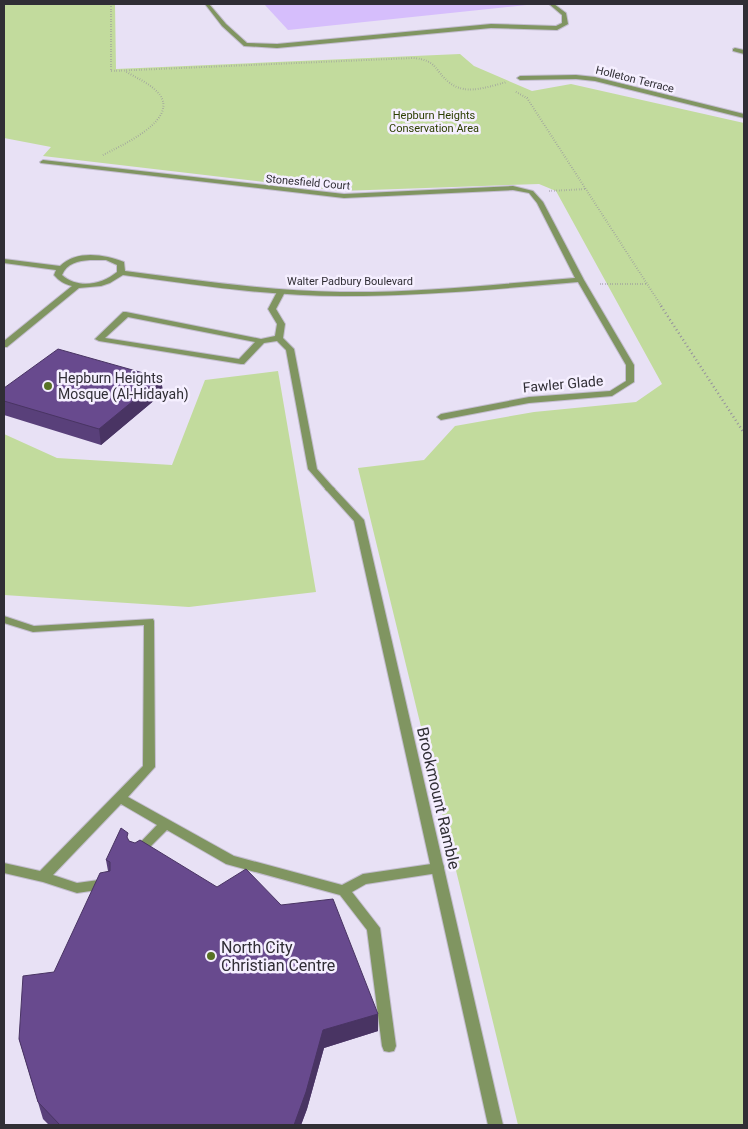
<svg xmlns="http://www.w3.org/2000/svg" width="748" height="1129" font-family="Roboto,sans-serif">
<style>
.green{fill:#c2db9d}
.water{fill:#d6befc}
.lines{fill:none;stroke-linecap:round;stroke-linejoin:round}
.lane-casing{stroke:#c3bdcf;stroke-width:2}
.street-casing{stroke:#c3bdcf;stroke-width:2}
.path-far1{stroke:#948f9d;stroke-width:2;stroke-dasharray:0.5 2;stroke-linecap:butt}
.path{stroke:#948f9d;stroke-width:2.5;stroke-dasharray:1 3;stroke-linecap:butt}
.lane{fill:#809561;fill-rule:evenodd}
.street{fill:#809561;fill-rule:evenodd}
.wall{fill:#59407a}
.shaded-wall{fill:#493463}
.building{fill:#684a8e;stroke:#493463}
.poi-dot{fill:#587225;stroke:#f5efff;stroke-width:2}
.labels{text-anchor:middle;stroke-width:5;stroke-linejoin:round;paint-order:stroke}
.far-street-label{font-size:11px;fill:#302e35;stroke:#f5efff}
.far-park-label{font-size:11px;fill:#2c3e01;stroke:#f5efff}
.poi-label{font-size:14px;fill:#302e35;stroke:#f5efff;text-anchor:start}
.street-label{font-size:14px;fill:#302e35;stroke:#f5efff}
.near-street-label{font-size:16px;fill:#302e35;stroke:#f5efff}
.near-poi-label{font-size:16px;fill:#302e35;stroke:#f5efff;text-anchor:start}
</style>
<rect width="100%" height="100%" fill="#e8e1f5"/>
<!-- green -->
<path class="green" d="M 4,4 L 115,4 L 116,69 L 460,54 L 474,66 L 532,91 L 571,84 L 744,123 L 744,1125 L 518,1125 L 358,468 L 424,460 L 455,426 L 534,412 L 636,402 L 662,384 L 556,191 L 539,184 L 341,191 L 43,156 L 51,147 L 4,138 Z
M 278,371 L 316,592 L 189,607 L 4,595 L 4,434 L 57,458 L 172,465 L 205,380 Z"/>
<!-- water -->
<path class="water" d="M 264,4 L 536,4 L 288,30 Z"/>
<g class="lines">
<!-- lane casing -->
<g class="lane-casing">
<path id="lane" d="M 205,4 L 209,4 L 226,24 L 247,43 L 277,44 L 491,24 L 556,26 L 562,23 L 562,15 L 549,4 L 554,4 L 566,13 L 568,24 L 557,30 L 491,28 L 277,48 L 244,46 L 222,26 Z
M 278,290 L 281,290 L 285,292 L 276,309 L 285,324 L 283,338 L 294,349 L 317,469 L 333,487 L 335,489 L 333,491 L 327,491 L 308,469 L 286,350 L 277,341 L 264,343 L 244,364 L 241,364 L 99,341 L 95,339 L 123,312 L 126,312 L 261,339 L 275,336 L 277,324 L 268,309 ZM 128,317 L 255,342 L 239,359 L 105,338 Z
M 4,616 L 34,626 L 153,619 L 154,621 L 155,767 L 128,797 L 234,856 L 342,885 L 363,874 L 438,863 L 443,864 L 444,868 L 443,872 L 438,873 L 366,884 L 352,892 L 380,928 L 396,1046 L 394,1051 L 389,1052 L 384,1051 L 382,1046 L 367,930 L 340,895 L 226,864 L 167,830 L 141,856 L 137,858 L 133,856 L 131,853 L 133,850 L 157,825 L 121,804 L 53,875 L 77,883 L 106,879 L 111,880 L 112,884 L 111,888 L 77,893 L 43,882 L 4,873 L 4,863 L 40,871 L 143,766 L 144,625 L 33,632 L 4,623 Z"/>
</g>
<!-- street casing -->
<g class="street-casing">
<path id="street" d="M 735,48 L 744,50 L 744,54 L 733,51 L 733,49 Z
M 576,75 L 595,77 L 744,114 L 744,118 L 595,81 L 576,79 L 520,80 L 517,78 L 520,76 Z
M 43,160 L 344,194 L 513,186 L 533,191 L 543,202 L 584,280 L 634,365 L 634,382 L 612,396 L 529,403 L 441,420 L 437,417 L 441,414 L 529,397 L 610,391 L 626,381 L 626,365 L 578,282 C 499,289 421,296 342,296 C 269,296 195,285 123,275 L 110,283 L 101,286 L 79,288 L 7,347 L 4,347 L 4,341 L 72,286 C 64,284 59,281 54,275 L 56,270 L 4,263 L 4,259 L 60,266 C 76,250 104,254 124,262 L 125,271 C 196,280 268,291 340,292 C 419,293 497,284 575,278 L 537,203 L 529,193 L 513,190 L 344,198 L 41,163 L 40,162 ZM 90,260 L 106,260 L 117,265 L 117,272 C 101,285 78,289 62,275 C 67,263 78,261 90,260 Z
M 330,486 L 333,487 L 364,520 L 503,1125 L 488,1125 L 354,521 L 327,491 L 325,489 Z"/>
</g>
<!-- path-far1 -->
<path class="path-far1" d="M 111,4 L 111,71 L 413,58 C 438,60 434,71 450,83 C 466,96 490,86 507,82
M 516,92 L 527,98 L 662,307
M 103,155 C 120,146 178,121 160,95 C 152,84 136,78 125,71
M 549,191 L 586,189
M 600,284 L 647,284"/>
<!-- path -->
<path class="path" d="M 661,306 L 744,433"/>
<!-- lane -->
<use href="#lane" class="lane"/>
<!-- street -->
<use href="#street" class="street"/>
</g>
<!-- wall -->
<path class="wall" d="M 161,378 L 163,393 L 101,445 L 4,415 L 4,388 Z
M 130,841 L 378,1014 L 378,1031 L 324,1048 L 307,1109 L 301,1125 L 49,1125 L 43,1119 L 19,1039 L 108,871 L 106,860 Z"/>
<!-- shaded-wall -->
<path class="shaded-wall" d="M 161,378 L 163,393 L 101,445 L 99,429 Z
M 378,1014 L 378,1031 L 324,1048 L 307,1109 L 301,1125 L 294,1125 L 323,1030 Z"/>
<!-- building -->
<path class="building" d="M 58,349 L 161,378 L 99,429 L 4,401 L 4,388 Z
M 121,828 L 128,833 L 127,837 L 129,841 L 135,843 L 140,840 L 217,887 L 246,869 L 281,905 L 333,899 L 378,1014 L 323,1030 L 306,1092 L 294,1125 L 60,1125 L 38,1102 L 19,1039 L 23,976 L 54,972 L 100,873 L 110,871 L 110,862 L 106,860 Z"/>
<!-- markers -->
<g class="poi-dot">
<circle cx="48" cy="386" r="5"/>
<circle cx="211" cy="956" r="5"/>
</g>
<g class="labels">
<!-- far-street labels -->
<g class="far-street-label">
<text transform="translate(635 79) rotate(14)" y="4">Holleton Terrace</text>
<text transform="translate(308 182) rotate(5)" y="4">Stonesfield Court</text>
<text x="350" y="285">Walter Padbury Boulevard</text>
</g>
<!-- far-park labels -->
<g class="far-park-label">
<text x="434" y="119">Hepburn Heights<tspan x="434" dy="13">Conservation Area</tspan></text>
</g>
<!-- poi labels -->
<g class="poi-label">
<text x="58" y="383">Hepburn Heights<tspan x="58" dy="16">Mosque (Al-Hidayah)</tspan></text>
</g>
<!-- street labels -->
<g class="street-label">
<text transform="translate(563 384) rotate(-5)" y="5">Fawler Glade</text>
</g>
<!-- near-street labels -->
<g class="near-street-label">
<text transform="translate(439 798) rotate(77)" y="6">Brookmount Ramble</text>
</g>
<!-- near-poi labels -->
<g class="near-poi-label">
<text x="221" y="953">North City<tspan x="221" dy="18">Christian Centre</tspan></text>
</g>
</g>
<!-- border -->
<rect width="748" height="1129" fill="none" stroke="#302e35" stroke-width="10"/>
</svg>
